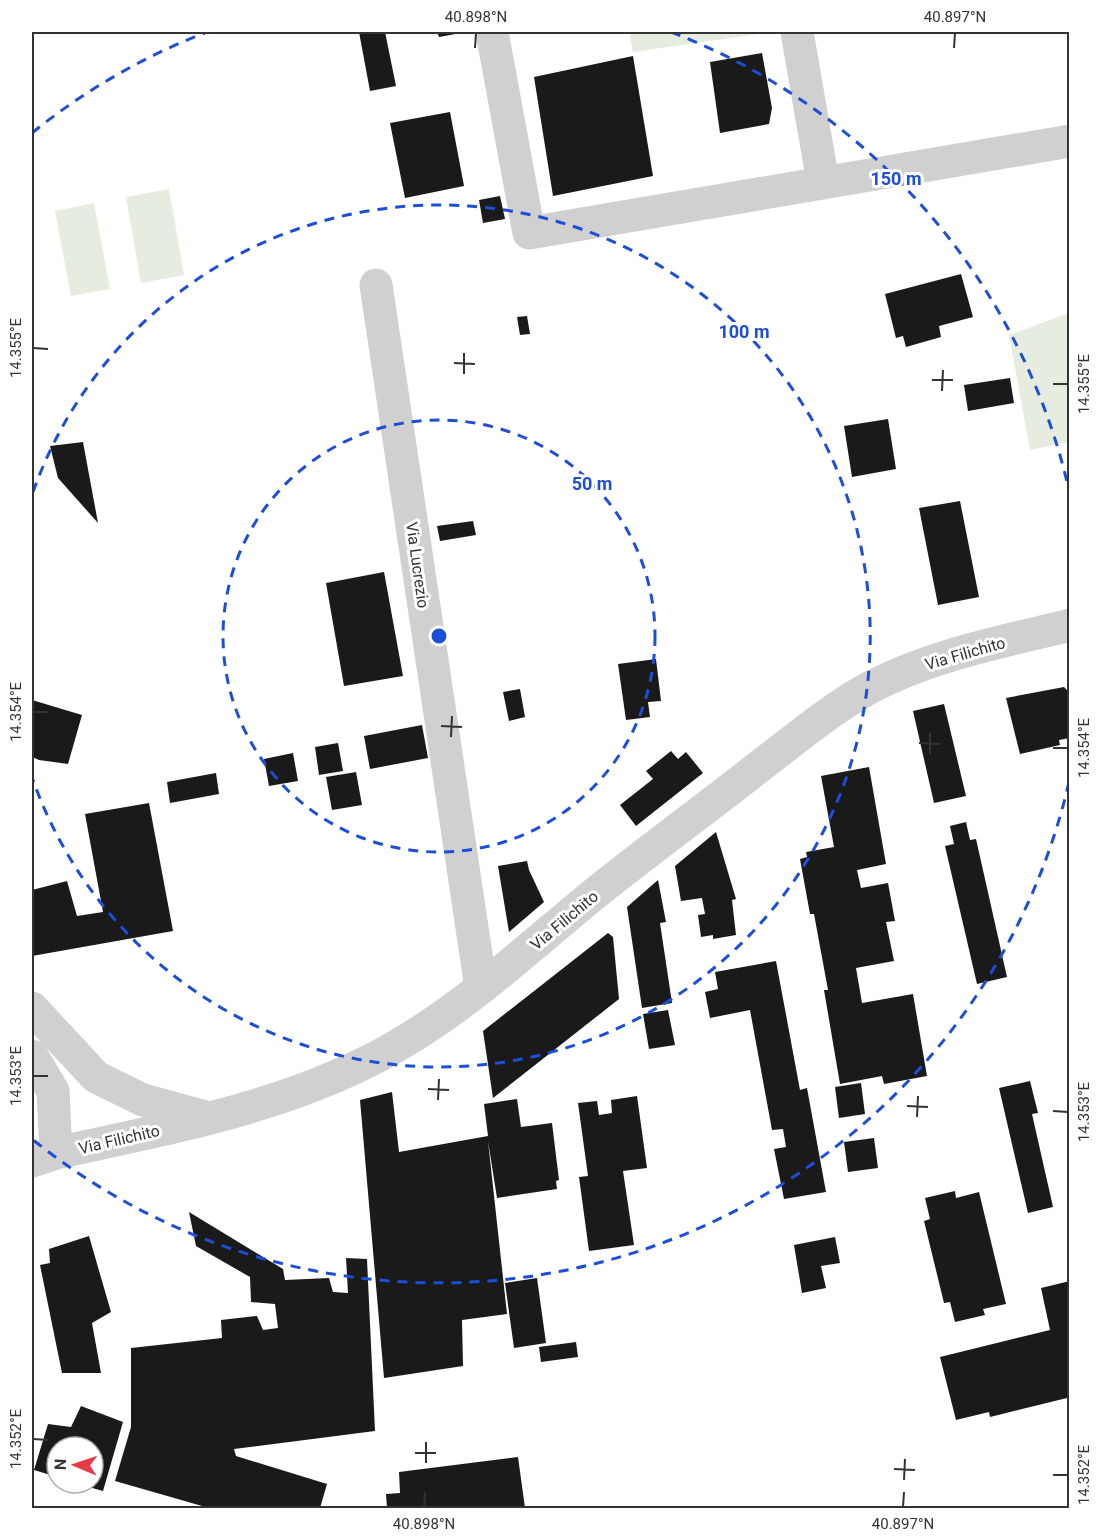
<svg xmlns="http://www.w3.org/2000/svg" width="1101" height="1540" font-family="Roboto,sans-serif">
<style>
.green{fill:#e6ecdf}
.building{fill:#1a1a1a}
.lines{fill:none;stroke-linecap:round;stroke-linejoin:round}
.minor{stroke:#d0d0d0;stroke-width:33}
.ticks{fill:none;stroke:#333;stroke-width:2}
.ring{fill:none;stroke:#1d4ed8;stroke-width:3;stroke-dasharray:10 8}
.labels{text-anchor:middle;stroke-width:6;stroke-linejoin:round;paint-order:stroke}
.street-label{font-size:16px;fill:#333;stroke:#fff}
.centre{fill:#1d4ed8;stroke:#fff;stroke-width:3}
.ring-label{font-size:18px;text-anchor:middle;font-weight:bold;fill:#1d4ed8;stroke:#fff;stroke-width:6;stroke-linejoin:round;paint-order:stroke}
.neatline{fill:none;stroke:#333;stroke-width:2}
.ticks-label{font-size:15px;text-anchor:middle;fill:#333}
</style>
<rect width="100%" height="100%" fill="#fff"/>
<!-- green -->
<path class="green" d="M 629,32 L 772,32 L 633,52 Z
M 169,189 L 184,275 L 141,283 L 126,197 Z
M 94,203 L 110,289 L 71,296 L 55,211 Z
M 1069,313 L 1069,442 L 1030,450 L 1009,335 Z"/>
<!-- building -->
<path class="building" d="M 359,32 L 385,32 L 396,86 L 370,91 Z
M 437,32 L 461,32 L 461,33 L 439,37 Z
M 762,53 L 772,108 L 769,124 L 720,133 L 710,62 Z
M 633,56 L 653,176 L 553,196 L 534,77 Z
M 450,112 L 464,186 L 405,198 L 390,123 Z
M 500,196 L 505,219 L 483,223 L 479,200 Z
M 961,274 L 973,317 L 939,326 L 941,337 L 906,347 L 903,336 L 896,338 L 885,294 Z
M 527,316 L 530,334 L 520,335 L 517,317 Z
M 1010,378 L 1014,403 L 968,411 L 964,385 Z
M 888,419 L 896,469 L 852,477 L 844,426 Z
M 83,442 L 98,523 L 58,478 L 50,446 Z
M 960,501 L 979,597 L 938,605 L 919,508 Z
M 473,521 L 476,535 L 440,541 L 437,526 Z
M 384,572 L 403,676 L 344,686 L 326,583 Z
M 656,659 L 661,701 L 648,702 L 650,717 L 626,720 L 618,664 Z
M 1064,687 L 1067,690 L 1070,690 L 1070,738 L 1059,740 L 1060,745 L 1020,754 L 1006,698 Z
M 520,689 L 525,717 L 509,721 L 503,692 Z
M 32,700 L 82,715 L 68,764 L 39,760 L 32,757 Z
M 944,704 L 966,796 L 934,803 L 913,711 Z
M 422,725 L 428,758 L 370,769 L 364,736 Z
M 338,743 L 343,771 L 319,775 L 315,747 Z
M 671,751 L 678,759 L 686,752 L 703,773 L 636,826 L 620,805 L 653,779 L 646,771 Z
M 293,753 L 298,781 L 269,786 L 264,759 Z
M 869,767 L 886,864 L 857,870 L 861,888 L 888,883 L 895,921 L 886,922 L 894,961 L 856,968 L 862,1003 L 913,994 L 927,1076 L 884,1084 L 882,1076 L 840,1084 L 824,990 L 828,990 L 814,914 L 810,914 L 800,859 L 807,857 L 806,852 L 834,847 L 821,776 Z
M 356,772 L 362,805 L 332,810 L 326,777 Z
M 216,773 L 219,794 L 170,803 L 167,782 Z
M 149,803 L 173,931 L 32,956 L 32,890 L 67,881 L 77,916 L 103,912 L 85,814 Z
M 966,822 L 970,840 L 976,839 L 1007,977 L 977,984 L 945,846 L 954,844 L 950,826 Z
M 716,832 L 736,899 L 732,900 L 736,935 L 713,939 L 713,935 L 701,937 L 698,915 L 705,914 L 702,898 L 681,901 L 675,866 Z
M 527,861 L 529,870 L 544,902 L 509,932 L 498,866 Z
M 658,880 L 666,922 L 660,923 L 672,1003 L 642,1008 L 627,907 Z
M 608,933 L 613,937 L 619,999 L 493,1098 L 483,1031 Z
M 776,961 L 800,1090 L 807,1088 L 826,1192 L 784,1199 L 774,1149 L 786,1147 L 783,1129 L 772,1130 L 750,1010 L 710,1018 L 705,992 L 718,989 L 715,972 Z
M 668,1010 L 675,1045 L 649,1049 L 643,1014 Z
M 1030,1081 L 1038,1113 L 1032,1114 L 1053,1207 L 1028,1213 L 999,1088 Z
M 861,1083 L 865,1114 L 839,1118 L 835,1087 Z
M 392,1092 L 399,1152 L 488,1136 L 484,1104 L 517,1099 L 521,1127 L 552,1123 L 559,1180 L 556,1181 L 557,1189 L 497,1198 L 488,1141 L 507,1314 L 462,1320 L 463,1366 L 384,1378 L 360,1100 Z
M 637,1096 L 647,1168 L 623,1171 L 634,1245 L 589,1251 L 579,1177 L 588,1176 L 578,1103 L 597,1101 L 599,1115 L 612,1113 L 611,1100 Z
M 874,1138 L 878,1168 L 848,1172 L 844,1142 Z
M 955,1191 L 956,1198 L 979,1192 L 1006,1304 L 983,1309 L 985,1315 L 955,1322 L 950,1302 L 944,1303 L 924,1221 L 930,1219 L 925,1198 Z
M 189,1212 L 283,1269 L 285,1280 L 329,1278 L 333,1292 L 348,1293 L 346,1258 L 367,1259 L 375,1431 L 234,1449 L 236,1456 L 327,1484 L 320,1508 L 209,1508 L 115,1481 L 131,1427 L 131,1348 L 222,1338 L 221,1320 L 257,1316 L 263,1330 L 278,1328 L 275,1304 L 251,1302 L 250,1277 L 196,1246 Z
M 89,1236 L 111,1312 L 92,1323 L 101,1373 L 62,1373 L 40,1265 L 50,1263 L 49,1249 Z
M 835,1237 L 840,1263 L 821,1266 L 826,1288 L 802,1293 L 794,1245 Z
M 537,1278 L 546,1343 L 514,1348 L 505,1283 Z
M 1070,1281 L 1070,1406 L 1067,1398 L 990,1417 L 989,1412 L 956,1420 L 940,1357 L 1050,1330 L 1041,1288 Z
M 576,1342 L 578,1357 L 541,1362 L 539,1347 Z
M 81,1406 L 123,1422 L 103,1491 L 78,1484 L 93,1483 L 93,1447 L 57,1447 L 57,1477 L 34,1470 L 48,1424 L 71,1427 Z
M 518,1457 L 525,1508 L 387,1508 L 386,1494 L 400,1493 L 399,1472 Z"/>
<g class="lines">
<!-- minor -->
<path class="minor" d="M 492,32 L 529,233 L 1070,141
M 797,32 L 823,182
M 376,285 L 481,988
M 32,1008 L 96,1077 L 143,1100 L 205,1117
M 32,1056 L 53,1091 L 56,1153
M 32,1161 L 56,1153 C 174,1127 300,1105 405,1041 C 475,999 535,942 598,891 C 648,851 700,813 751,773 C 788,745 829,710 869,688 C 931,655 1002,642 1070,625"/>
</g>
<!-- ticks -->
<path class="ticks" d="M 475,48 L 476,33M 954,48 L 955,33M 33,348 L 48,349M 454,363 L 475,364M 464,374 L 464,353M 932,380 L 953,380M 1053,384 L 1068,384M 942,391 L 943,370M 33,712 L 48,712M 441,726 L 462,727M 451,737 L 452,716M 919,743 L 940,744M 1053,748 L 1068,748M 930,754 L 930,733M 33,1076 L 48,1076M 428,1089 L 449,1090M 438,1100 L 439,1079M 907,1106 L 928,1107M 1053,1111 L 1068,1112M 917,1117 L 918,1096M 33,1439 L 48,1440M 415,1453 L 436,1453M 426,1463 L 426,1442M 894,1469 L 915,1470M 1053,1475 L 1068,1475M 904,1480 L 905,1459M 424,1507 L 425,1492M 903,1507 L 904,1492"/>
<!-- distance rings -->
<g class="ring">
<circle cx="439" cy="636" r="216"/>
<path d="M33 492A431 431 0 1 1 33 780"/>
<path d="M1069 782A647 647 0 0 1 32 1139M32 133A647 647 0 0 1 207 32M671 32A647 647 0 0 1 1069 490"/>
</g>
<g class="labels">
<!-- street labels -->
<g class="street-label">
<text transform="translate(418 565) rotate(82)" y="6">Via Lucrezio</text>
<text transform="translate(965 653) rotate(-16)" y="6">Via Filichito</text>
<text transform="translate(564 920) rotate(-40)" y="6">Via Filichito</text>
<text transform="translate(119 1139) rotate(-13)" y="6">Via Filichito</text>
</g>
</g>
<circle cx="439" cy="636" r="9" class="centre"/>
<g class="ring-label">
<text x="896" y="185">150 m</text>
<text x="744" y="338">100 m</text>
<text x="592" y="490">50 m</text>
</g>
<!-- border -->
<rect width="1101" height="1540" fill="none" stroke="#ffffff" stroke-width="66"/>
<!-- north arrow -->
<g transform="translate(75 1465) rotate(272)"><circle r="28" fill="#ffffff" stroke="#adadad" stroke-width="1.5"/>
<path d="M0-4.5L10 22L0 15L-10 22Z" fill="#e63946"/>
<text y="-9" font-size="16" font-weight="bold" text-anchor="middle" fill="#333333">N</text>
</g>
<rect x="33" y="33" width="1035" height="1474" class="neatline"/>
<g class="ticks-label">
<text x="476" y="22">40.898°N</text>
<text x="955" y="22">40.897°N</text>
<text transform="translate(16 348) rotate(-90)" y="5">14.355°E</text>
<text transform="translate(1084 384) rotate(-90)" y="5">14.355°E</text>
<text transform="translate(16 712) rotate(-90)" y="5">14.354°E</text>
<text transform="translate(1084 748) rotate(-90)" y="5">14.354°E</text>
<text transform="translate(16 1076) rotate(-90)" y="5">14.353°E</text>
<text transform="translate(1084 1112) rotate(-90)" y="5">14.353°E</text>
<text transform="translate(16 1439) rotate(-90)" y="5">14.352°E</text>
<text transform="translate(1084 1475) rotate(-90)" y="5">14.352°E</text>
<text x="424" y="1529">40.898°N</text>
<text x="903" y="1529">40.897°N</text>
</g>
</svg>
